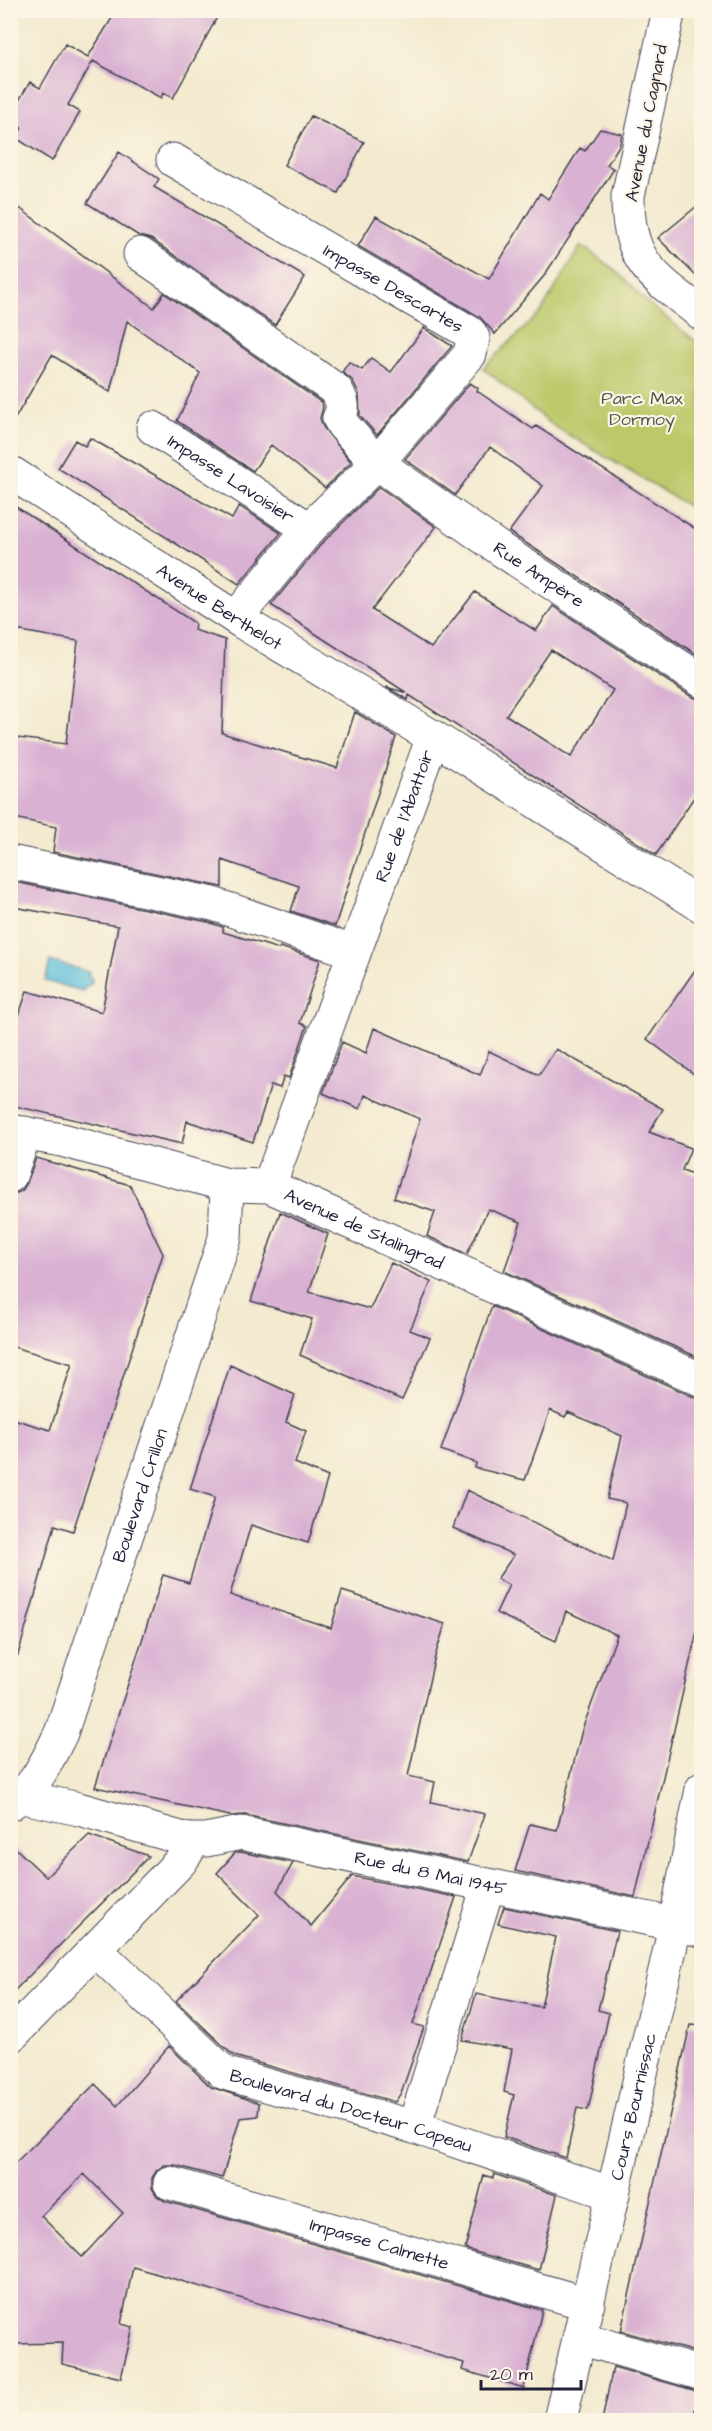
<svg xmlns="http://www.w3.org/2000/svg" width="712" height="2431" font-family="'Architects Daughter',sans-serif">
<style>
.green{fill:#bcc869;stroke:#6f7552;stroke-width:1.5}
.water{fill:#5cc0da;stroke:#3f718a;stroke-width:1.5}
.building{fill:#d9b1d3;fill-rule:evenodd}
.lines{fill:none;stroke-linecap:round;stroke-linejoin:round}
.minor-casing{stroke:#414051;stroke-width:35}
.minor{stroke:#fff;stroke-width:33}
.labels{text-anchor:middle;stroke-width:4.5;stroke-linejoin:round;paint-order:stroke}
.street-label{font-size:18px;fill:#22223b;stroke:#fcf5e5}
.park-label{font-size:18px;fill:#505449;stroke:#fcf5e5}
</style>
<rect width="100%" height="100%" fill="#fcf5e5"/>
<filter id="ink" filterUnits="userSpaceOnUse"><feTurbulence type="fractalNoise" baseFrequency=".0167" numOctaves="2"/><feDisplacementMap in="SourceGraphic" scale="12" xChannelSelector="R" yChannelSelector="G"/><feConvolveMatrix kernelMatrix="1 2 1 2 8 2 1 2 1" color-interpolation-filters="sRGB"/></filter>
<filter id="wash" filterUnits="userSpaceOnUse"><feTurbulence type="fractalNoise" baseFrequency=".008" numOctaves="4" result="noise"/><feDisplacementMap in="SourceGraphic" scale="24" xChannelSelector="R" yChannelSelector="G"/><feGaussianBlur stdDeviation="1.35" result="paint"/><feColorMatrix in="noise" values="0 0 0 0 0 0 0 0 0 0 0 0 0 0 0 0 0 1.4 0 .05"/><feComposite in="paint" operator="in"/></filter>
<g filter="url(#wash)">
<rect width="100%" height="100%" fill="#f3eacf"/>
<!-- green -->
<path class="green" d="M 581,245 L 614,269 L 649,304 L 701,345 L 701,514 L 552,425 L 483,368 L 541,312 Z"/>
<!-- water -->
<path class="water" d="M 50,961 L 89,972 L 88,975 L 92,979 L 92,983 L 84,988 L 83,991 L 45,981 Z"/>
<g id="blocks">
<!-- building -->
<path class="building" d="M 117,10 L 221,10 L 173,98 L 163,93 L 161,98 L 93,61 L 68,105 L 80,112 L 52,161 L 16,138 L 22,128 L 10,120 L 10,115 L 30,82 L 40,88 L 65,44 L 88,57 Z
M 311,116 L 364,142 L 338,193 L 284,165 Z
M 600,129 L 622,134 L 620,144 L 607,165 L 614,169 L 544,276 L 495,334 L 480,317 L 358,246 L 376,216 L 489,279 L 540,193 L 548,199 L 580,148 L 585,151 Z
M 119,152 L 159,179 L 154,187 L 305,277 L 275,325 L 151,239 L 139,236 L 87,203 Z
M 10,201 L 154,308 L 164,293 L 322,403 L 323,407 L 320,418 L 323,427 L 351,462 L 325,488 L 271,445 L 253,471 L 177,421 L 200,373 L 127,321 L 110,392 L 52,355 L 10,427 Z
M 702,202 L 702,282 L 658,238 Z
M 424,328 L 452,346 L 377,435 L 360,416 L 359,393 L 352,380 L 342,372 L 349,362 L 362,370 L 371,358 L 391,372 Z
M 470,383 L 478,388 L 477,391 L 533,429 L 536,426 L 702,533 L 702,658 L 509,532 L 543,486 L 490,447 L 455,495 L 405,459 Z
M 90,438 L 232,519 L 239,506 L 281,533 L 239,584 L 58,468 L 75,440 L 85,446 Z
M 379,487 L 436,527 L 372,610 L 431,648 L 475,592 L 536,631 L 553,606 L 692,697 L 702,700 L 702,785 L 656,855 L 409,695 L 408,700 L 386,687 L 407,693 L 271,605 L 323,542 ZM 551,650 L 613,690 L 571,757 L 506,715 Z
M 10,503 L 195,623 L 194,630 L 225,640 L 222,733 L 337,768 L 355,712 L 396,737 L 335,926 L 291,911 L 299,886 L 222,860 L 222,887 L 53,852 L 56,827 L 10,817 L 10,737 L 66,744 L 78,641 L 10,629 Z
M 10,881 L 208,922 L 223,927 L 223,932 L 279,949 L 280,947 L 320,960 L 300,1023 L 307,1026 L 289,1078 L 284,1076 L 280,1088 L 271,1085 L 253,1142 L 187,1121 L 182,1144 L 10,1105 L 10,1042 L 27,991 L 102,1012 L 118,926 L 14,907 Z
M 702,960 L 702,1080 L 647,1039 Z
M 374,1028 L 480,1075 L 489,1051 L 539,1075 L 556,1049 L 663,1109 L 649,1132 L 691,1148 L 682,1170 L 702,1177 L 702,1359 L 504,1271 L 521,1222 L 488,1209 L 467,1254 L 427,1236 L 435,1212 L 394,1198 L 420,1119 L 365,1095 L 360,1109 L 323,1093 L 342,1042 L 366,1053 Z
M 36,1158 L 130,1185 L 163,1254 L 73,1531 L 55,1525 L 18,1655 L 10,1653 L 10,1418 L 50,1430 L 72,1364 L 10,1346 L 10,1203 L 14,1194 L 22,1191 L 27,1183 Z
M 280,1212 L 328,1234 L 309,1292 L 370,1309 L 391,1263 L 431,1282 L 410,1330 L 430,1338 L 402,1400 L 300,1355 L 312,1319 L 251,1301 Z
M 492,1306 L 694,1397 L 702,1398 L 702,1610 L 635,1897 L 515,1871 L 530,1824 L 557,1830 L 582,1730 L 617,1635 L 566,1611 L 556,1641 L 496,1613 L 509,1585 L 497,1579 L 514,1555 L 453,1528 L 467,1490 L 613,1561 L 626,1503 L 607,1499 L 622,1436 L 568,1412 L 565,1417 L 550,1410 L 525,1480 L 475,1468 L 476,1463 L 441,1450 Z
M 230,1365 L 295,1395 L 286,1422 L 306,1431 L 295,1463 L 328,1477 L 308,1543 L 251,1525 L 230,1595 L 331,1628 L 342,1591 L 445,1624 L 434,1660 L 408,1776 L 435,1782 L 431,1802 L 485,1814 L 468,1862 L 245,1815 L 230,1816 L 95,1787 L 163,1575 L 189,1583 L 215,1497 L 190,1489 Z
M 89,1835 L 149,1856 L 10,1995 L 10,1843 L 46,1877 Z
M 241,1852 L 293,1863 L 277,1891 L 311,1926 L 352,1876 L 456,1897 L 413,2024 L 424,2027 L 401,2093 L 395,2102 L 234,2056 L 176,2001 L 259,1915 L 217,1873 L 235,1853 Z
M 504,1907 L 617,1931 L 598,2010 L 609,2013 L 588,2110 L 577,2108 L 566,2158 L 504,2137 L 514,2095 L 504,2092 L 512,2049 L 462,2040 L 476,1994 L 541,2007 L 556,1937 L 498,1924 Z
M 690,2025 L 702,2026 L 702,2248 L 696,2270 L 702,2271 L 702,2354 L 621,2331 Z
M 169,2046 L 211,2087 L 259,2103 L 258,2116 L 240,2118 L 222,2178 L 175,2165 L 165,2165 L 157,2170 L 152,2178 L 152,2188 L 157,2196 L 165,2201 L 542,2310 L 524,2388 L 462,2370 L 464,2363 L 133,2267 L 121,2324 L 133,2327 L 121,2378 L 62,2364 L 63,2343 L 10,2344 L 10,2168 L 95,2084 L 117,2106 ZM 84,2174 L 123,2213 L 82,2257 L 41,2216 Z
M 494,2174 L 557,2195 L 539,2270 L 465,2249 L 484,2175 L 493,2178 Z
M 613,2367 L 700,2392 L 692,2421 L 602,2421 Z"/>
</g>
</g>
<g filter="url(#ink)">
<use href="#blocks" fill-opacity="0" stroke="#414051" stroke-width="1.5"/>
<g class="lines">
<!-- minor casing -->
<g class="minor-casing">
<g id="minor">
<path d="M 669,10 L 628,196 C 627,262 653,276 702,314"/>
<path id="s1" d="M 173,160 L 462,328 L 470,333 L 473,338 L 470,354 L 377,463 L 309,529 L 236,618"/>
<path id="s2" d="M 140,254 L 336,390 C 342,400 345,407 339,418 L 343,425 L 377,463 L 503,551 L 702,681"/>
<path id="s3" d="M 153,428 L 309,529"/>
<path id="s4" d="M 10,472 L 242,622 L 433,737 L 702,906"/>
<path d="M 10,862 L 213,904 L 354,952"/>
<path id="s5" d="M 10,1131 L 62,1140 L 227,1185 L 269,1186 L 702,1380"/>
<path d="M 10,1176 L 25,1133"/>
<path id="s6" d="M 269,1186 L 433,737"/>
<path id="s7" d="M 23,1797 L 79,1809 L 188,1840 L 206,1840 L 241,1833 L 702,1930"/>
<path id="s8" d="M 10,1804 C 36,1788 48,1759 61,1733 L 225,1238 L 227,1185"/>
<path id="s9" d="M 96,1950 L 224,2073 L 414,2127 L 613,2194"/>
<path d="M 10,2037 L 180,1862 L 187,1852 L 188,1840"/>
<path d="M 414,2127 L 488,1886"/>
<path id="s10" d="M 170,2183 L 588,2304"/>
<path d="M 580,2338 L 702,2374"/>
<path id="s11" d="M 560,2420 L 670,1949 L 702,1789"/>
</g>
</g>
<!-- minor -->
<use href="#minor" class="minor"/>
</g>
</g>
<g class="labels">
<!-- street labels -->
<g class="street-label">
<text transform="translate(646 123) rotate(-79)" y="6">Avenue du Cagnard</text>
<text dy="6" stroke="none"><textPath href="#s1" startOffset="255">Impasse Descartes</textPath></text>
<text dy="6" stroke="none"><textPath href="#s3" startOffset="93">Impasse Lavoisier</textPath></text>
<text dy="6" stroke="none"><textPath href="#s2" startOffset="524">Rue Ampère</textPath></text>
<text dy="6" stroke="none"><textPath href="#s4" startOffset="249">Avenue Berthelot</textPath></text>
<text dy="6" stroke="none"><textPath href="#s6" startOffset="394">Rue de l'Abattoir</textPath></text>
<text dy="6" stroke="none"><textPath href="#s5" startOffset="370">Avenue de Stalingrad</textPath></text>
<text dy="6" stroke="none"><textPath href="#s8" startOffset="339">Boulevard Crillon</textPath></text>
<text dy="6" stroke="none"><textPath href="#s7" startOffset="418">Rue du 8 Mai 1945</textPath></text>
<text dy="6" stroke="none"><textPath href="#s11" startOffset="322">Cours Bournissac</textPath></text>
<text dy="6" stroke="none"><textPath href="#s9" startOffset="310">Boulevard du Docteur Capeau</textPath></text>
<text dy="6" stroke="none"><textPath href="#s10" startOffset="218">Impasse Calmette</textPath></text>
</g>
<!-- park labels -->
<g class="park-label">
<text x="642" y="404">Parc Max<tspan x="642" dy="21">Dormoy</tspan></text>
</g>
</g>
<!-- margin -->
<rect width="712" height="2431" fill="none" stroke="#fcf5e5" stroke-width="36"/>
<!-- scale -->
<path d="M481 2380v9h100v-9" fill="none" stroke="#22223b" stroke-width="3"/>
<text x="490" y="2380" font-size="18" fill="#22223b" stroke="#fcf5e5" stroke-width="4.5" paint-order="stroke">20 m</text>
</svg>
